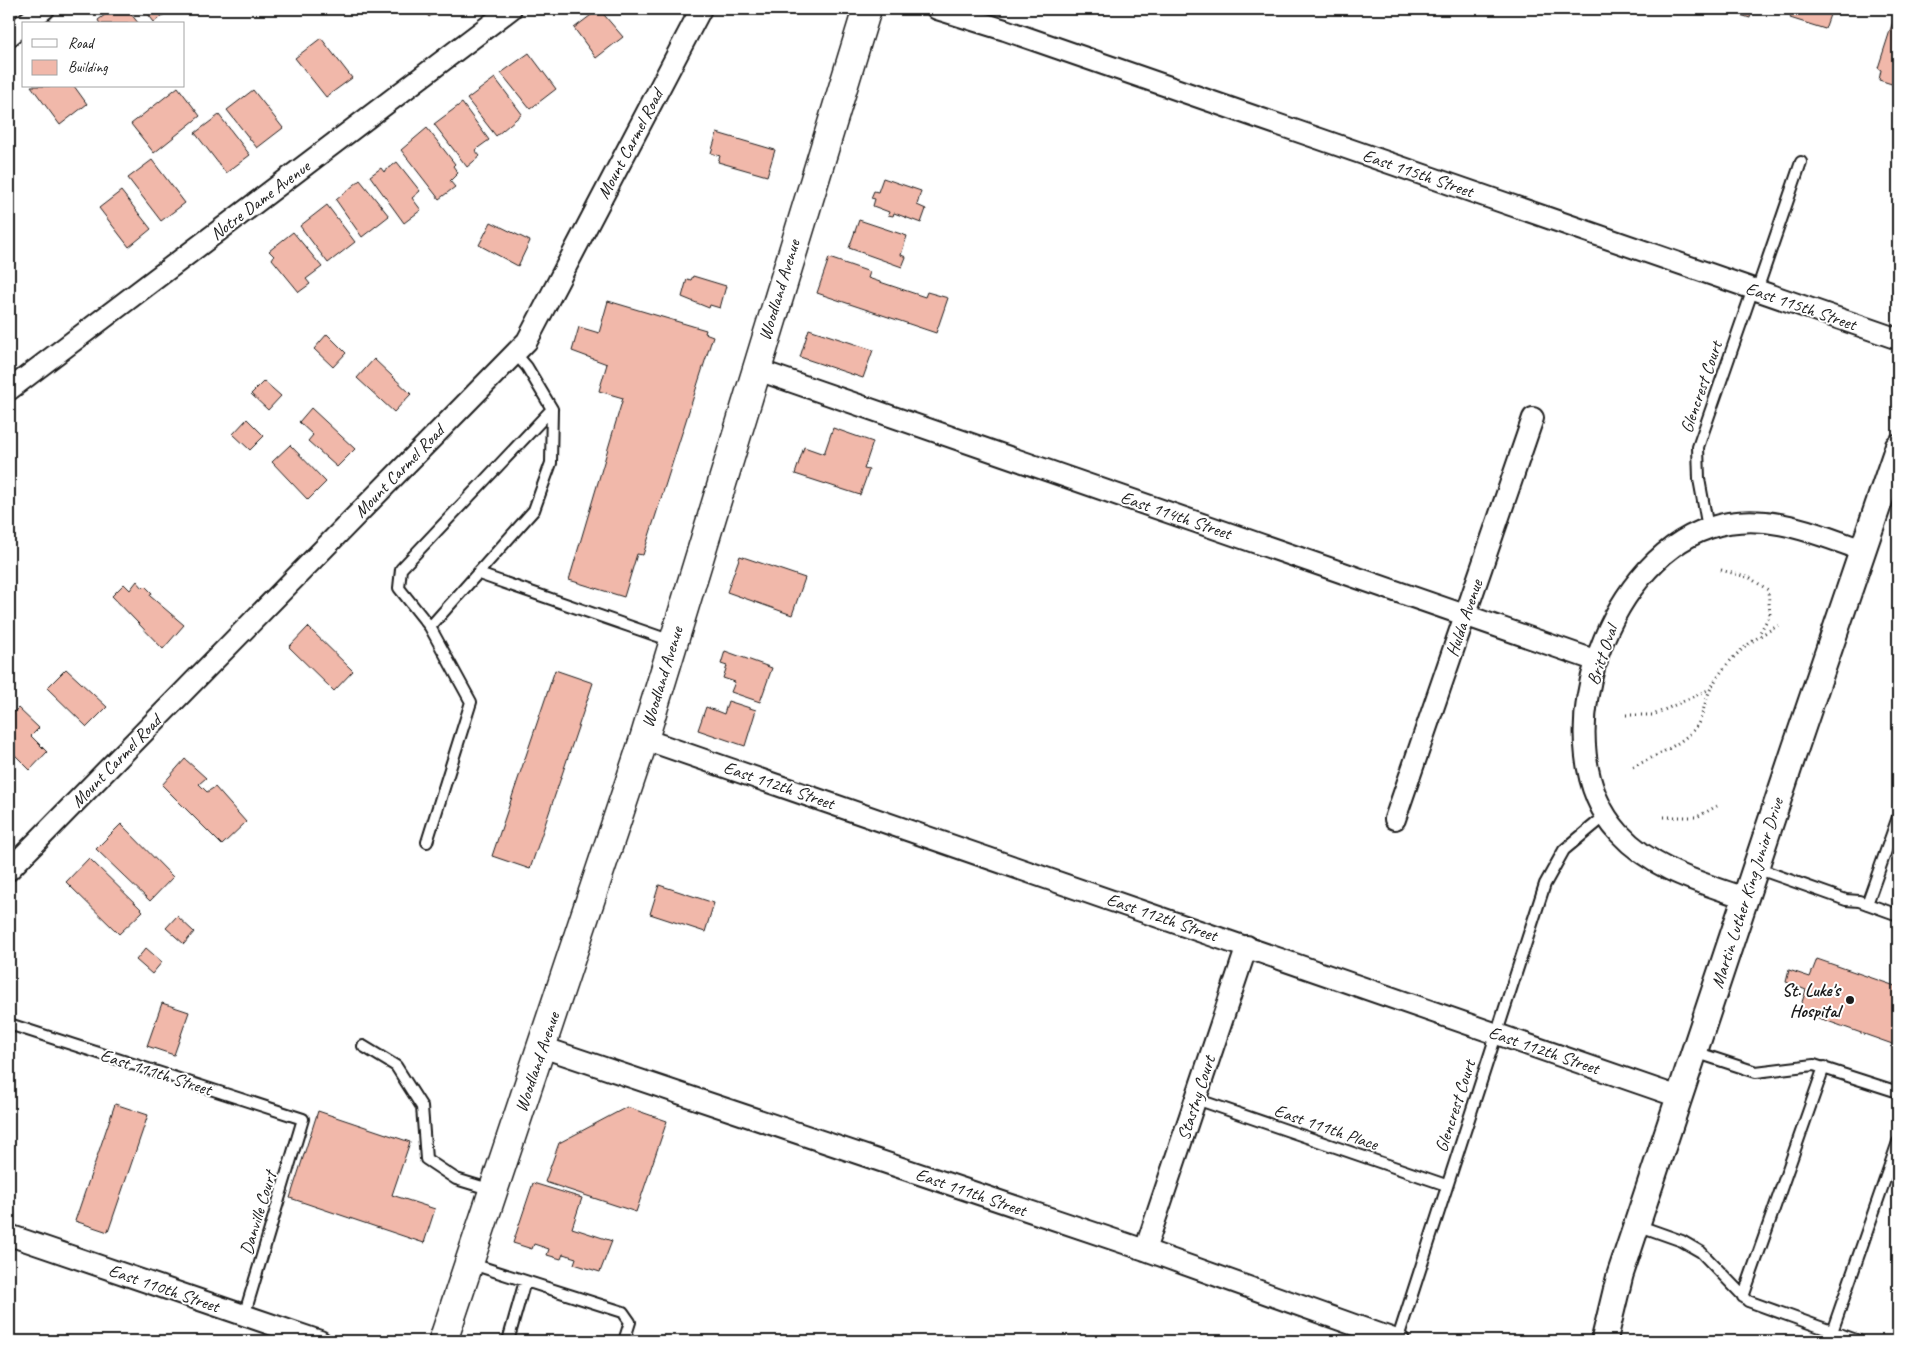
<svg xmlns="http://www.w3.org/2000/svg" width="1907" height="1350" font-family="Caveat,sans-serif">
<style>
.building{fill:#f1b8aa;stroke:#1c1c1c}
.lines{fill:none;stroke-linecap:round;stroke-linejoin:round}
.service-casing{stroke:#1c1c1c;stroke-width:14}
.minor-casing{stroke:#1c1c1c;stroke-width:24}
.tertiary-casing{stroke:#1c1c1c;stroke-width:29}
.secondary-casing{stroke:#1c1c1c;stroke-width:31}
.path{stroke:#1c1c1c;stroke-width:3;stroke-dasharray:1 4;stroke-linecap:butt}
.service{stroke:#fff;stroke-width:10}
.minor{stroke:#fff;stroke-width:20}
.tertiary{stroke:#fff;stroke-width:25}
.secondary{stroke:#fff;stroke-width:28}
.poi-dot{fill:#1c1c1c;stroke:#fff;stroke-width:2}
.labels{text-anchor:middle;stroke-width:4;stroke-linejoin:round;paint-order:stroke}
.street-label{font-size:18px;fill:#1c1c1c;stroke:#fff}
.poi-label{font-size:18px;font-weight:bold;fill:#1c1c1c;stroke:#fff;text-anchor:end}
</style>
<rect width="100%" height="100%" fill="#fff"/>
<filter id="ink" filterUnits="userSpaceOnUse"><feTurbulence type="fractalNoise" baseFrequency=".02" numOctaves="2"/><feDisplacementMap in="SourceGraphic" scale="10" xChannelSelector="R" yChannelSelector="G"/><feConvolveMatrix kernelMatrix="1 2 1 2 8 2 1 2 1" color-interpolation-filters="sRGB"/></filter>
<g filter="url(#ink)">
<!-- building -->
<path class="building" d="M 113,9 L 127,9 L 139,24 L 100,24 L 98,20 Z
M 144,9 L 171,9 L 154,22 Z
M 202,9 L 213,9 L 206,14 Z
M 422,9 L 439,9 L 429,17 Z
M 599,9 L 623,37 L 596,58 L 574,28 Z
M 1732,9 L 1752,9 L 1750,18 L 1731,12 Z
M 1757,9 L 1775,9 L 1773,14 Z
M 1792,9 L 1832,9 L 1825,29 L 1790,18 Z
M 1897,9 L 1898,9 L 1898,86 L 1879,80 L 1881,70 L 1878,68 Z
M 321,38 L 352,78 L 326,97 L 295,58 Z
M 529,53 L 556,89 L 530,109 L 501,73 Z
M 495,78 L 522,114 L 496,136 L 467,99 Z
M 31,86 L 74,86 L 87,104 L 60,125 Z
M 178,87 L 200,116 L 154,153 L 131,124 Z
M 253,90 L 283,128 L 257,148 L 227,110 Z
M 462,103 L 489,140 L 475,150 L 480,156 L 467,167 L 434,124 Z
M 219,115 L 250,155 L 226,173 L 195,133 Z
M 427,128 L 455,164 L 453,166 L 458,173 L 450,181 L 455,187 L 439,199 L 401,150 Z
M 717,133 L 775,150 L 767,176 L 718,162 L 720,156 L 711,153 Z
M 152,160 L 185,203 L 161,221 L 128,178 Z
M 397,162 L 420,191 L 412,198 L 421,210 L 404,223 L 370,176 L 381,168 L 384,172 Z
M 883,178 L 921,191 L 917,205 L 926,209 L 921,223 L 894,213 L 893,216 L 888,215 L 889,212 L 873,206 L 875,199 L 871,198 L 874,191 L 878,192 Z
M 360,180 L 389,216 L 362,237 L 336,200 Z
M 121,191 L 151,229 L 129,247 L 99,208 Z
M 327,205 L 355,242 L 328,263 L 300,226 Z
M 859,220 L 907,236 L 901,255 L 906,257 L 902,267 L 849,248 Z
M 491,222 L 530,241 L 518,266 L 479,245 Z
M 293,232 L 322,267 L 306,279 L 310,284 L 299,292 L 272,259 L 274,256 L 269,251 Z
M 829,258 L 870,272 L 868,278 L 925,297 L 927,292 L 948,298 L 936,333 L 817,293 Z
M 693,276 L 726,286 L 720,308 L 710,305 L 709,308 L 682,297 L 687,279 L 691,280 Z
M 608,301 L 706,330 L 705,333 L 713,336 L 643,555 L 637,554 L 624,597 L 569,580 L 623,398 L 599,391 L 607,364 L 572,351 L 579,327 L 599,333 Z
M 809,329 L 873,350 L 863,378 L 800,357 Z
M 327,334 L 346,353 L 333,367 L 314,349 Z
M 374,359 L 411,394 L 394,412 L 357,378 Z
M 264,381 L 281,396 L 268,410 L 251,394 Z
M 311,408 L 355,449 L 337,467 L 308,441 L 313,435 L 299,422 Z
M 247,419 L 264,436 L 250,450 L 233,434 Z
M 833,428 L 873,442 L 864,469 L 869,470 L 860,495 L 795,474 L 804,447 L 824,454 Z
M 290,445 L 326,482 L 308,500 L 272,462 Z
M 740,556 L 805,578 L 792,615 L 727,592 Z
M 137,581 L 143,588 L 145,586 L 152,593 L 150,596 L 184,625 L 163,649 L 112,596 L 124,584 L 130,590 Z
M 308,627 L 353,671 L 334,691 L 289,647 Z
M 725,651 L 772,668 L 760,702 L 731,692 L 735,682 L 723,678 L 727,666 L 721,664 Z
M 66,669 L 107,707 L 87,727 L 47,688 Z
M 555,670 L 593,683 L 530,869 L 492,856 Z
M 728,701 L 756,710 L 745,746 L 698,730 L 706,707 L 724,714 Z
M 18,708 L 39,728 L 31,736 L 47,752 L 30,770 L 9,749 L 9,717 Z
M 185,759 L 206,778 L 199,784 L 207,792 L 215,787 L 246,822 L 222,845 L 162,785 Z
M 121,824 L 173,877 L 150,901 L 96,849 Z
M 89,858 L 143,911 L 119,934 L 66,882 Z
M 659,885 L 714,903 L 705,932 L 650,914 Z
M 177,916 L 194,932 L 184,944 L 166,928 Z
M 146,948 L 162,962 L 152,974 L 136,960 Z
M 1817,959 L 1898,987 L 1898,1046 L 1799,1011 L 1806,990 L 1786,982 L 1789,970 L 1810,977 Z
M 162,1003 L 189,1012 L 174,1055 L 147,1046 Z
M 115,1104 L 148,1115 L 108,1232 L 75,1221 Z
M 627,1107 L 667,1121 L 636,1212 L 545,1182 L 559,1143 Z
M 318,1111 L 410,1142 L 392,1195 L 435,1209 L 424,1243 L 290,1198 Z
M 533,1183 L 582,1198 L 572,1228 L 612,1241 L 600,1272 L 574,1264 L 576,1258 L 563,1254 L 561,1259 L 547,1255 L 549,1249 L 534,1244 L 532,1249 L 513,1243 Z"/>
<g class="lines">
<!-- service casing -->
<g class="service-casing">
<path id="service" d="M 1757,290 L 1801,162
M 515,353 L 527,367 L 552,409 L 401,569 L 399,588 L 430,627 L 534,510 L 551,463 L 552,409
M 1708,528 L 1699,479 L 1698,447 L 1753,289
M 479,574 L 672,641
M 427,842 L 471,702 L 430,627
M 1756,868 L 1846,900 L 1859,901 L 1898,915
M 1867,904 L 1898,817
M 9,1024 L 303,1119 L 244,1316
M 363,1046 L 396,1066 L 422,1107 L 426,1159 L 456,1179 L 492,1190
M 1695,1052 L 1756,1072 L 1814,1065 L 1898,1092
M 1196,1099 L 1446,1185
M 1637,1225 L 1682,1241 L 1701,1252 L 1748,1301 L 1859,1341
M 469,1263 L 623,1312 L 630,1322 L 624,1341
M 1743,1297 L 1824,1067
M 1832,1332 L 1898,1142
M 508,1341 L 525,1281
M 1397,1341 L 1545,884 L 1564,850 L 1605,816"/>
</g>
<!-- minor casing -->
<g class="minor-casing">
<path id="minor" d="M 937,9 L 1005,30 L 1898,339
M 25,24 L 44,9
M 9,36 L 24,24
M 755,369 L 1597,661
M 9,390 L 511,9
M 644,739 L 1679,1097
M 1395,819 L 1533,418
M 9,870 L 527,341 L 701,9
M 1745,898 C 1699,882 1653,870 1619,833 C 1542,749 1604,563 1709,528 C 1762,510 1813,532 1862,550
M 542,1047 L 1145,1250 L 1399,1341
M 9,1235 L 320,1341
M 1145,1250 L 1247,946"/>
</g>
<!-- tertiary casing -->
<g class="tertiary-casing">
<path id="tertiary" d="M 1604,1341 L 1620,1275 L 1795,749 L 1898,447"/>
</g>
<!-- secondary casing -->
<g class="secondary-casing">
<path id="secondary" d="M 443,1341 L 644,739 L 867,9"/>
</g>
<!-- path -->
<path class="path" d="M 1721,570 L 1750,578 L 1768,590 L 1770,615 L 1759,634
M 1626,715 L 1653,715 L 1710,689
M 1633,767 C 1651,758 1685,743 1697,726 C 1703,715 1705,701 1710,690 C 1726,659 1752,638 1782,624
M 1664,817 L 1697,817 L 1717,806"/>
<!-- service -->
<use href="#service" class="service"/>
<!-- minor -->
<use href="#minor" class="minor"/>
<!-- tertiary -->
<use href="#tertiary" class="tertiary"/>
<!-- secondary -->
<use href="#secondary" class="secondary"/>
</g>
</g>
<!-- markers -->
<circle class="poi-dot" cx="1850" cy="1000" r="5"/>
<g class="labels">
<!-- street labels -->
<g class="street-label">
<text transform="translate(630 144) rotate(-62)" y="6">Mount Carmel Road</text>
<text transform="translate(1418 173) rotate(19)" y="6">East 115th Street</text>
<text transform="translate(260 200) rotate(-37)" y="6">Notre Dame Avenue</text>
<text transform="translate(779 290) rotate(-73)" y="6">Woodland Avenue</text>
<text transform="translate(1801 306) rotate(19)" y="6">East 115th Street</text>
<text transform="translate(1701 387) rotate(-71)" y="6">Glencrest Court</text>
<text transform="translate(399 471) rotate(-46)" y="6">Mount Carmel Road</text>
<text transform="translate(1176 515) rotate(19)" y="6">East 114th Street</text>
<text transform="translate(1464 618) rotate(-71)" y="6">Hulda Avenue</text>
<text transform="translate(1602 655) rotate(-71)" y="6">Britt Oval</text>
<text transform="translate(662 677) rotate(-73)" y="6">Woodland Avenue</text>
<text transform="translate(116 761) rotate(-46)" y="6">Mount Carmel Road</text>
<text transform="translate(779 785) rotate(19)" y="6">East 112th Street</text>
<text transform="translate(1747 893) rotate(-72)" y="6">Martin Luther King Junior Drive</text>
<text transform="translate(1162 917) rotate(19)" y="6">East 112th Street</text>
<text transform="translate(1544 1050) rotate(19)" y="6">East 112th Street</text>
<text transform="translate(537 1062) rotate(-71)" y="6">Woodland Avenue</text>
<text transform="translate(156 1072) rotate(18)" y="6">East 111th Street</text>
<text transform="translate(1196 1098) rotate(-72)" y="6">Stastny Court</text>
<text transform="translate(1455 1106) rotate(-72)" y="6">Glencrest Court</text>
<text transform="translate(1326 1127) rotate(19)" y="6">East 111th Place</text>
<text transform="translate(971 1192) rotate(19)" y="6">East 111th Street</text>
<text transform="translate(258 1213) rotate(-73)" y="6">Danville Court</text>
<text transform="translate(164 1288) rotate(19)" y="6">East 110th Street</text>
</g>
<!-- poi labels -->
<g class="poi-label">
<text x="1840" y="996">St. Luke's<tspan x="1840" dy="21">Hospital</tspan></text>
</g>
</g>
<!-- margin -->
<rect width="1907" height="1350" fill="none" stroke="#fff" stroke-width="30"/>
<rect x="15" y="15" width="1877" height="1320" fill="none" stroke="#1c1c1c" stroke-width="2" filter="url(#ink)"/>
<!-- legend -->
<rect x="22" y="22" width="162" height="65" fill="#ffffff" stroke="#a4a4a4"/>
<rect x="32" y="39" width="25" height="8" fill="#ffffff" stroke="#a4a4a4"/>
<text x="68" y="48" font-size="15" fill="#1c1c1c">Road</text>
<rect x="32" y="60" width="25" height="15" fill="#f1b8aa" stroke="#a4a4a4"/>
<text x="68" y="72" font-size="15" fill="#1c1c1c">Building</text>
</svg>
